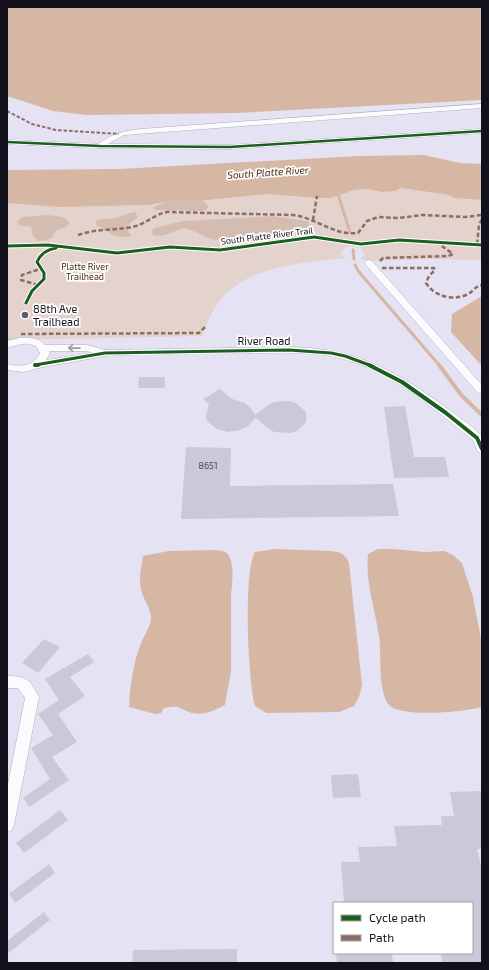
<svg xmlns="http://www.w3.org/2000/svg" width="489" height="970" font-family="'Exo 2',sans-serif">
<style>
.green{fill:#e4d2cd;fill-rule:evenodd}
.forest{fill:#d4bcb1}
.water{fill:#d6b7a4}
.lines{fill:none;stroke-linecap:round;stroke-linejoin:round}
.stream-far1{stroke:#d6b7a4;stroke-width:3}
.stream{stroke:#d6b7a4;stroke-width:4}
.building{fill:#cbc9d7}
.minor-casing{stroke:#b2b0be;stroke-width:1}
.minor{fill:#fbfbfd;fill-rule:evenodd}
.quiet-far1{stroke:#8d6e63;stroke-width:2;stroke-dasharray:3.5 2;stroke-linecap:butt}
.quiet{stroke:#8d6e63;stroke-width:2.5;stroke-dasharray:4.5 2.5;stroke-linecap:butt}
.cycleway-far2-casing{stroke:#fff;stroke-width:4}
.cycleway-far1-casing{stroke:#fff;stroke-width:5}
.cycleway-casing{stroke:#fff;stroke-width:6}
.cycleway-far2{stroke:#1b5e20;stroke-width:2.5}
.cycleway-far1{stroke:#1b5e20;stroke-width:3}
.cycleway{stroke:#1b5e20;stroke-width:4}
.oneway{stroke:#9e9da3}
.poi-dot{fill:#5c5a67;stroke:#fff;stroke-width:1.5}
.labels{text-anchor:middle;stroke-width:3.5;stroke-linejoin:round;paint-order:stroke}
.far-street-label{font-size:9px;fill:#12101b;stroke:#fff}
.far-park-label{font-size:9px;fill:#482a0f;stroke:#fff}
.number-label{font-size:9px;fill:#43414d}
.far-water-label{font-size:10px;font-style:italic;fill:#412409;stroke:#fff}
.poi-label{font-size:11px;fill:#12101b;stroke:#fff;text-anchor:start}
.street-label{font-size:11px;fill:#12101b;stroke:#fff}
</style>
<rect width="100%" height="100%" fill="#e5e2f4"/>
<!-- green -->
<path class="green" d="M 401,188 L 449,195 L 454,198 L 482,200 L 482,260 L 435,259 L 369,261 L 360,259 L 365,255 L 360,247 C 351,246 344,245 340,255 L 347,258 C 307,262 250,265 221,299 C 215,307 210,316 206,326 L 203,327 L 203,336 L 7,340 L 7,203 L 60,207 L 149,205 L 183,201 L 199,201 L 206,203 L 204,201 L 269,194 L 315,198 L 331,198 L 354,190 L 367,189 L 382,192 L 396,191 ZM 272,216 L 307,221 L 310,228 L 300,233 L 283,232 L 269,236 L 248,236 L 239,238 L 233,237 L 215,219 Z"/>
<!-- forest -->
<path class="forest" d="M 204,201 L 208,207 L 206,210 L 201,211 L 156,210 L 153,207 L 166,202 Z
M 135,212 L 138,217 L 129,224 L 128,230 L 131,236 C 114,240 109,231 96,225 L 96,221 C 103,217 112,220 119,217 C 126,215 127,213 135,212 Z
M 47,215 L 63,217 L 69,222 L 67,227 C 60,229 55,229 53,237 L 47,240 L 38,241 L 33,236 L 31,227 L 18,225 L 17,222 L 23,217 Z
M 272,216 L 308,221 L 310,228 L 300,233 L 283,232 L 269,236 L 248,236 L 214,240 L 205,237 L 194,231 L 184,228 L 165,235 L 155,236 L 151,233 L 154,228 L 184,221 Z"/>
<!-- water -->
<path class="water" d="M 7,7 L 482,7 L 482,100 L 236,113 L 86,115 L 53,111 L 7,96 Z
M 424,155 L 460,163 L 482,164 L 482,200 L 454,198 L 449,195 L 401,188 L 396,191 L 382,192 L 367,189 L 354,190 L 331,198 L 315,198 L 269,194 L 199,201 L 166,202 L 149,205 L 60,207 L 7,203 L 7,170 L 119,169 L 358,156 Z
M 482,296 L 482,366 L 451,332 L 452,314 Z
M 275,549 L 331,551 C 341,552 345,554 349,563 L 362,685 L 359,697 L 354,706 L 339,712 L 266,713 L 255,706 C 248,682 243,573 255,552 Z
M 378,549 L 394,549 L 425,552 L 444,551 L 453,555 L 462,563 L 473,597 L 482,644 L 482,707 C 465,712 401,718 389,705 C 377,690 382,654 379,636 C 375,609 365,581 368,554 Z
M 216,550 C 219,550 223,551 225,552 C 236,558 232,585 231,595 L 231,671 L 225,705 C 215,710 204,716 192,713 C 177,708 182,705 164,708 L 161,713 L 155,714 L 129,707 C 130,686 133,661 142,641 C 145,633 150,628 151,619 C 151,609 145,602 142,593 C 138,580 141,569 143,556 L 169,551 Z"/>
<g class="lines">
<!-- stream-far1 -->
<path class="stream-far1" d="M 337,191 L 350,232
M 353,250 L 354,259
M 355,265 L 359,272 L 440,366"/>
<!-- stream -->
<path class="stream" d="M 439,365 L 462,396 L 482,415"/>
</g>
<!-- building -->
<path class="building" d="M 139,377 L 165,377 L 165,388 L 138,388 Z
M 220,389 L 232,399 L 245,403 L 250,407 L 255,415 L 268,405 L 274,402 L 289,401 L 296,403 L 306,412 L 306,422 L 297,431 L 290,433 L 274,432 L 268,428 L 256,418 L 247,427 L 240,430 L 228,432 L 217,429 L 207,421 L 206,416 L 209,404 L 203,399 Z
M 405,406 L 414,457 L 445,457 L 449,477 L 394,478 L 384,407 Z
M 186,447 L 231,448 L 230,486 L 393,484 L 399,516 L 181,519 Z
M 44,639 L 60,647 L 38,673 L 22,663 Z
M 88,654 L 94,662 L 70,677 L 85,696 L 58,714 L 77,742 L 52,757 L 69,780 L 29,807 L 23,798 L 50,779 L 31,748 L 53,735 L 38,714 L 59,700 L 45,679 Z
M 358,774 L 361,797 L 333,798 L 331,775 Z
M 482,791 L 482,849 L 477,849 L 482,869 L 482,963 L 442,963 L 441,953 L 472,953 L 472,903 L 344,903 L 341,862 L 360,862 L 358,847 L 397,846 L 394,826 L 442,825 L 441,816 L 454,816 L 450,792 Z
M 60,810 L 68,820 L 24,853 L 16,843 Z
M 49,864 L 55,873 L 15,903 L 9,894 Z
M 44,912 L 50,920 L 7,954 L 7,941 Z
M 237,949 L 237,963 L 132,963 L 133,950 Z
M 336,953 L 392,953 L 393,963 L 337,963 Z"/>
<g class="lines">
<!-- minor casing -->
<g class="minor-casing">
<path id="minor" d="M 482,104 L 482,108 L 124,135 L 108,144 L 230,145 L 482,129 L 482,133 L 230,149 L 100,148 L 7,144 L 7,140 L 98,144 C 114,133 123,131 141,129 Z
M 369,260 L 372,261 L 482,385 L 482,394 L 478,393 L 366,265 L 365,263 L 366,261 Z
M 19,338 C 27,337 41,338 45,345 L 87,345 L 105,350 L 289,347 C 352,348 389,367 440,403 C 454,414 469,423 481,435 L 482,453 L 478,452 L 473,440 L 468,436 C 433,408 396,376 353,362 C 319,350 283,353 248,353 C 206,353 164,354 123,355 L 105,356 L 38,368 L 24,372 L 7,370 L 7,364 C 20,367 34,367 40,353 L 36,346 C 25,341 18,345 7,348 L 7,341 ZM 49,351 L 87,351 L 93,353 L 46,360 L 50,353 Z
M 7,676 C 26,676 30,679 39,697 L 14,825 L 12,830 L 7,832 L 7,789 L 25,698 L 18,688 L 7,688 Z"/>
</g>
<!-- minor -->
<use href="#minor" class="minor"/>
<!-- quiet-far1 -->
<path class="quiet-far1" d="M 7,111 L 32,124 L 56,130 L 119,134"/>
<!-- quiet -->
<path class="quiet" d="M 313,220 L 317,196
M 78,235 C 97,228 117,231 136,226 C 147,223 155,214 167,212 L 293,215 C 317,218 334,236 358,233 L 367,221 L 378,217 L 398,218 L 423,215 L 465,217 L 482,215
M 477,244 L 479,225 L 482,219
M 380,261 L 383,258 L 448,256 L 453,254 L 439,244
M 382,268 L 434,268 L 435,270 L 429,276 L 426,283 C 434,296 452,301 466,295 C 474,292 473,287 482,285
M 38,285 L 21,280 L 22,275 L 40,269
M 21,334 L 199,333 L 205,327"/>
<!-- cycleway-far2 casing -->
<g class="cycleway-far2-casing">
<path id="cycleway-far2" d="M 7,142 L 100,146 L 230,147 L 482,131"/>
</g>
<!-- cycleway-far1 casing -->
<g class="cycleway-far1-casing">
<path id="cycleway-far1" d="M 7,246 L 48,245 L 117,253 L 170,247 L 220,250 L 314,237 L 361,244 L 399,240 L 482,245
M 26,303 L 32,291 L 44,279 L 44,273 L 37,262 C 41,253 47,250 56,248
M 35,365 L 105,353 L 289,350 L 331,353 L 345,356 L 372,366"/>
</g>
<!-- cycleway casing -->
<g class="cycleway-casing">
<path id="cycleway" d="M 35,365 L 38,365
M 369,365 L 402,382 L 446,413 L 477,438 L 482,449"/>
</g>
<!-- cycleway-far2 -->
<use href="#cycleway-far2" class="cycleway-far2"/>
<!-- cycleway-far1 -->
<use href="#cycleway-far1" class="cycleway-far1"/>
<!-- cycleway -->
<use href="#cycleway" class="cycleway"/>
</g>
<!-- one-way arrows -->
<defs><path id="oneway-shaft" d="M-6 0H5M1.5-3L5.5 0L1.5 3" fill="none" stroke-width="1.6" stroke-linecap="round" stroke-linejoin="round"/></defs>
<use class="oneway" href="#oneway-shaft" transform="translate(74 348) rotate(-179)"/>
<!-- markers -->
<circle class="poi-dot" cx="25" cy="315" r="4"/>
<g class="labels">
<!-- far-street labels -->
<g class="far-street-label">
<text transform="translate(267 236) rotate(-7)" y="3">South Platte River Trail</text>
</g>
<!-- far-park labels -->
<g class="far-park-label">
<text x="85" y="270">Platte River<tspan x="85" dy="10">Trailhead</tspan></text>
</g>
<!-- number labels -->
<g class="number-label">
<text x="208" y="469">8651</text>
</g>
<!-- far-water labels -->
<g class="far-water-label">
<text transform="translate(268 172) rotate(-4)" y="4">South Platte River</text>
</g>
<!-- poi labels -->
<g class="poi-label">
<text x="33" y="313">88th Ave<tspan x="33" dy="13">Trailhead</tspan></text>
</g>
<!-- street labels -->
<g class="street-label">
<text x="264" y="345">River Road</text>
</g>
</g>
<!-- border -->
<rect width="489" height="970" fill="none" stroke="#12101b" stroke-width="16"/>
<!-- legend -->
<rect x="333" y="902" width="140" height="52" fill="#ffffff" stroke="#a09fa4"/>
<rect x="341" y="915" width="20" height="6" fill="#1b5e20" stroke="#a09fa4"/>
<text x="369" y="922" font-size="12" fill="#12101b">Cycle path</text>
<rect x="341" y="935" width="20" height="6" fill="#8d6e63" stroke="#a09fa4"/>
<text x="369" y="942" font-size="12" fill="#12101b">Path</text>
</svg>
